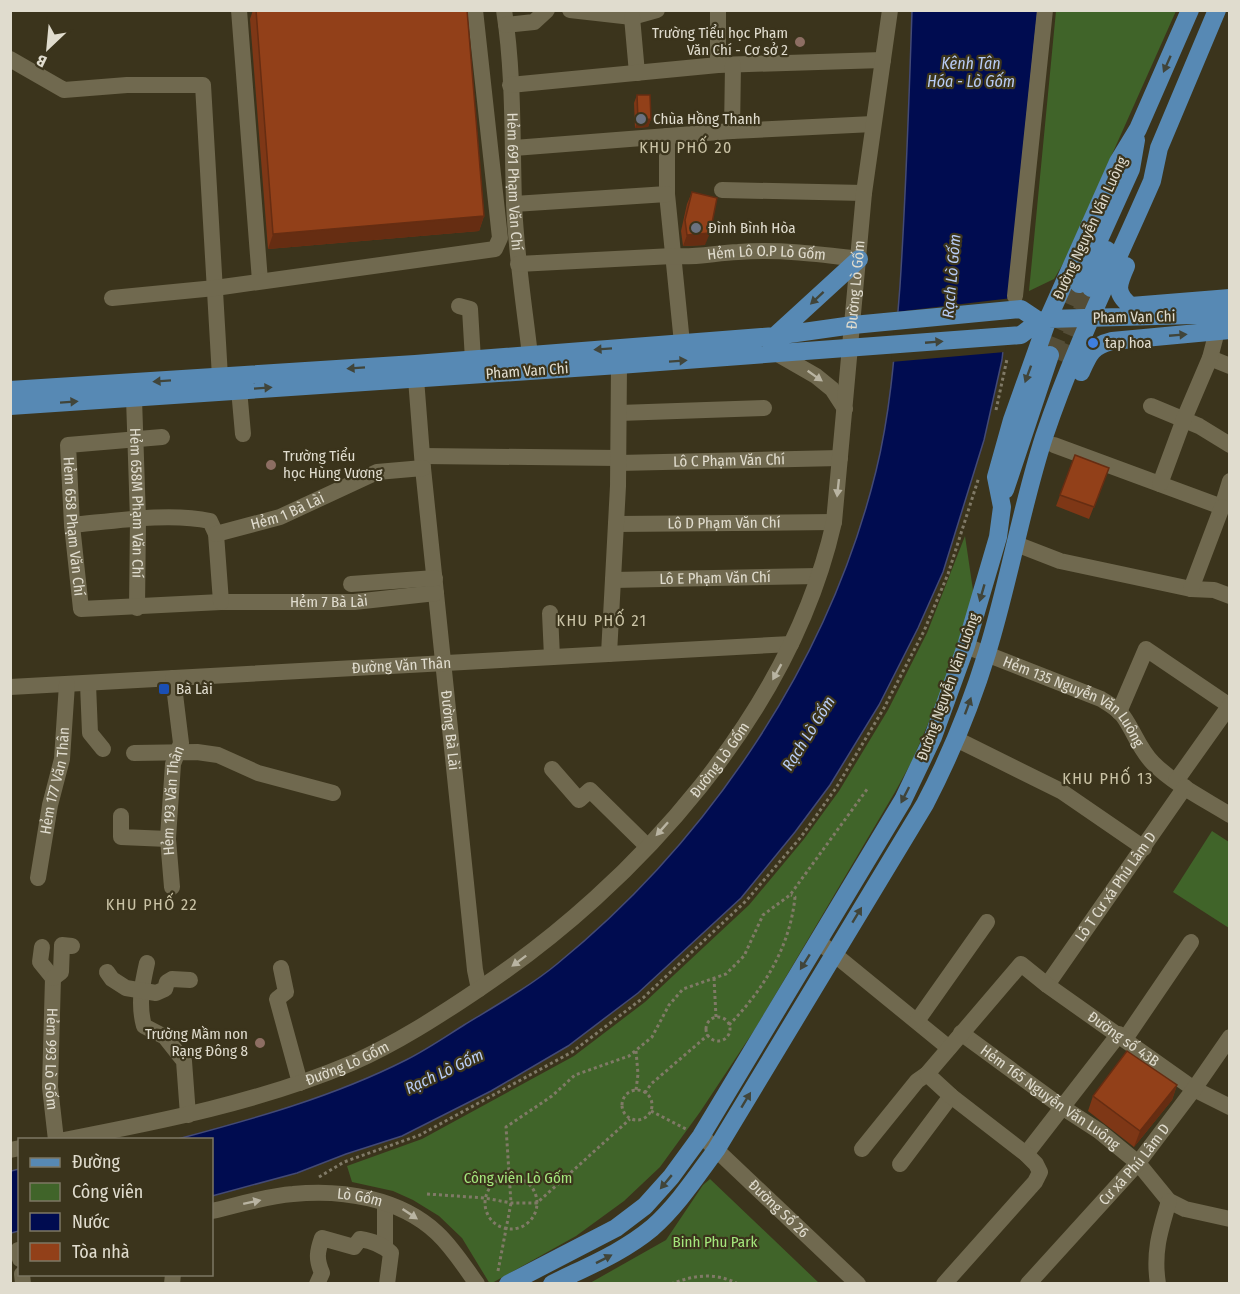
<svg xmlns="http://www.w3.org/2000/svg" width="1240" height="1294" font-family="'Fira Sans Condensed',sans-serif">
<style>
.green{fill:#406429}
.water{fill:#000c50;stroke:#434a76;stroke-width:1.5}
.pier{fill:#3b341c}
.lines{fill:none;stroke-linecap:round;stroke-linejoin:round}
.major-tunnel{stroke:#544d37;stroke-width:18;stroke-dasharray:18 9;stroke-linecap:butt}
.path{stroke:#807a67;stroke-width:3;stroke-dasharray:3 3;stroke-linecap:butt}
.minor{stroke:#70694f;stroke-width:16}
.major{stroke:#5789b4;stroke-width:18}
.wall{fill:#7e3716}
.shaded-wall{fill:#662d12}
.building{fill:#924019;stroke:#662d12;stroke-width:1.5}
.oneway{fill:#41453a}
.oneway2{fill:#b9b4a2}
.education-dot{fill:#8d6e63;stroke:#3b341c;stroke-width:2}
.worship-dot{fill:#6b7280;stroke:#3b341c;stroke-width:2}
.shop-dot{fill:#3f7fe0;stroke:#3b341c;stroke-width:2}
.transit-dot{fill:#1a4fb4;stroke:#3b341c;stroke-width:2}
.labels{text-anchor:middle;stroke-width:4.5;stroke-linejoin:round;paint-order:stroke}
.poi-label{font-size:15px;fill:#e0dcce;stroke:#3b341c;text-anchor:start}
.street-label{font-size:15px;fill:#e0dcce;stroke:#3b341c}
.park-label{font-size:15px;fill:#a4e67c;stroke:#3b341c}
.water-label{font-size:16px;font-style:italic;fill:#b8ccf5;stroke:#3b341c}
.neighbourhood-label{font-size:16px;letter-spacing:1.5px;fill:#cac3a6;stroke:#3b341c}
</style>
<rect width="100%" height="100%" fill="#3b341c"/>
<!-- green -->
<path class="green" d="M 1056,11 L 1176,11 L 1064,262 L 1054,279 L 1029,291 Z
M 965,536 L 974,597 L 946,682 L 912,761 L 895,792 L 755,1029 L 700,1112 L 660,1167 L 624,1201 L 576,1236 L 492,1283 L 490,1284 L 462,1238 L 439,1216 L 413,1200 L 393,1191 L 352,1182 L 347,1166 L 422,1139 L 574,1056 L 645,1002 L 749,905 L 804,839 L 839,791 L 888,710 L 927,633 Z
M 1212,831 L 1229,842 L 1229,928 L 1173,892 Z
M 710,1179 L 819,1283 L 590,1283 L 666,1240 L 703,1185 Z"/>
<!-- water -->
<path class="water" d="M 912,11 L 1038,11 L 1002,360 L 984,440 L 943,572 L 918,628 L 879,705 L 830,785 L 795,832 L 741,898 L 638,993 L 568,1046 L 491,1091 L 402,1136 L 346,1154 L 297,1173 L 212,1196 L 212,1140 L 174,1140 C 253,1119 333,1097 406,1060 C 426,1050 445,1037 464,1025 C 495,1006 529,987 557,964 C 709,840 829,662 876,471 C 891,410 895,348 900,286 C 906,194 909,102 912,11 Z
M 19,1169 L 19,1231 L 11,1233 L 11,1171 Z"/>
<!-- pier -->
<path class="pier" d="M 1012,298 L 1005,352 L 891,362 L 895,312 Z"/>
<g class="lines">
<!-- major-tunnel -->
<path class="major-tunnel" d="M 1050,355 L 1079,284
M 1061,361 L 1091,288"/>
<!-- path -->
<path class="path" d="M 996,410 L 1007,359
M 714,978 L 716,1017
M706 1029a12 12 0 1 1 24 0a12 12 0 1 1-24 0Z
M 729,1025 C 764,989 790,947 795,897 L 791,895
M 636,1051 L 638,1074 L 636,1090
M622 1105a15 15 0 1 1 30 0a15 15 0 1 1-30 0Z
M 645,1093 L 651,1084 L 708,1035
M 651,1111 L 686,1129
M 319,1177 L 344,1162 L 420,1135 L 572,1052 L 643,998 L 746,901 L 801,837 L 836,788 L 884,708 L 924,631 L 948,574 L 979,477
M485 1203a26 26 0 1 1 52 0a26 26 0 1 1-52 0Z
M 427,1194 L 485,1198 L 511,1203 L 537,1203 L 630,1119
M 498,1271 L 511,1203 L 506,1127 L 552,1096 L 575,1075 L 629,1056 L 652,1037 L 669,1005 L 683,989 L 726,974 L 744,956 L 763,915 L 790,895 L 868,788
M 671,1284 C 694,1275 716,1272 738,1284"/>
<!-- minor -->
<g class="minor">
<path d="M 239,10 L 260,281"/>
<path id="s1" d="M 504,10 C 514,74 512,140 514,203 C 516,254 524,304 530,355"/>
<path d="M 570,10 L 632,17 L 657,10"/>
<path d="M 718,10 L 718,65"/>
<path d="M 632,17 L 637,73"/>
<path d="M 506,25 L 534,22 L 547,10"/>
<path d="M 10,59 L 64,90 L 127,85 L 203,85 L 220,377"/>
<path d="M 510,85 L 718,65 L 883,60"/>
<path d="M 732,131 L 733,65"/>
<path d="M 667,136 L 667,194 L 682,343"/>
<path d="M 514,148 L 732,131 L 873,124"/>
<path d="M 722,190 L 864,193"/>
<path d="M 514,204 L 667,194"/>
<path id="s2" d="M 518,264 L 673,256 C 695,258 715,253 738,252 C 779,249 819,254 859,259"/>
<path d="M 1015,296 L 1045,10"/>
<path d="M 112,298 L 215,288 L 495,249 L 500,238 L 475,10"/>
<path d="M 459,306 L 470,309 L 473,360"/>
<path d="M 776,353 L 816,376 L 832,389 L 845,409"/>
<path d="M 1210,358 L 1230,366"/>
<path id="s3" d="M 415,366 L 423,468 L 475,970 L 479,989"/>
<path d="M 238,378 L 243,434"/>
<path id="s4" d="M 134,398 L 138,519 L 137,608"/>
<path d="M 1151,406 L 1199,426 L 1230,445"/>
<path d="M 619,413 L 764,408"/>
<path id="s5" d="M 162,437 L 68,445 L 72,525 L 81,609 L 221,602 L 354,602 L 436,593"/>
<path d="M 1054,445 L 1222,507 L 1230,481"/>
<path d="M 423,456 L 618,458"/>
<path id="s6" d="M 618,463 L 840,458"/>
<path d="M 1160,484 L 1184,419 L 1210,358 L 1217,331"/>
<path id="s7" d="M 616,524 L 834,522"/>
<path d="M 72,525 C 114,521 170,512 210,521 L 216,534 L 221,602"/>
<path id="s8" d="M 216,534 L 280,517 L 377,472 L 423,468"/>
<path d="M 1016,544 L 1060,561 L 1191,589 L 1214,590 L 1230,596"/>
<path id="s9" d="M 613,580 L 818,576"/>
<path d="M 351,584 L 435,578"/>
<path d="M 1191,589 L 1222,507"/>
<path d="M 550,613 L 552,657"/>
<path id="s10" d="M 966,646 L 1101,699 C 1109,704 1117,708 1123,716 C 1134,731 1139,749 1153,763 C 1174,784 1204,799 1230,815"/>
<path d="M 609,654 L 618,486 L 619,365"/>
<path d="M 88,684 L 90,733 L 103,749"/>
<path id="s11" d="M 10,687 L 791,644"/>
<path d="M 1119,712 L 1146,649 L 1230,706"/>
<path d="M 956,739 L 1061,791 L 1144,848"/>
<path d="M 134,753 L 197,752 L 218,755 L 258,773 L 333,793"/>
<path d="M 552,769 L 579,800 L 590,790 L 647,846"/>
<path d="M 1176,781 L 1230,705"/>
<path d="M 121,816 L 121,837 L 168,839"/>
<path id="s12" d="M 38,878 L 50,805 L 62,759 L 67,684"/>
<path id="s13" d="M 172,887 L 168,839 L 169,823 L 173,764 L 181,743 L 173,678"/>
<path d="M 818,941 L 949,1048"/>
<path d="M 42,947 L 40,962 L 53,978"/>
<path d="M 147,963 C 142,985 138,1004 144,1026 L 165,1037 L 184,1061 L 188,1115"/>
<path d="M 281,968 L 286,992 L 277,999 L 300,1083"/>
<path d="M 107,972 L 112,979 L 126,988 L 156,993 L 165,989 L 167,982 L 172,979 L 190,980"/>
<path id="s14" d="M 53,978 L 50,1087 L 56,1140"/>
<path d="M 53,978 L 61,972 L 62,945 L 72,946"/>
<path id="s15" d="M 1047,985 L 1185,787"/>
<path d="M 917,1021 L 987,922"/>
<path id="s16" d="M 961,1033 L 1062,1107 L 1099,1131 L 1138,1163 L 1169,1201 L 1185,1209 L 1230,1219"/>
<path d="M 1125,1039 L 1191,942"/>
<path id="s17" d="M 64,1140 C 162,1121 260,1102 352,1063 C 397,1043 439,1016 479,989 C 638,883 791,712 834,522 L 864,193 L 890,10"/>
<path id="s18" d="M 706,1140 L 858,1284"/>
<path d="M 862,1149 L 917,1081 L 927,1074"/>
<path d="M 10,1150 L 20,1148"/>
<path d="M 1026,1154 L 1119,1034"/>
<path d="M 900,1164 L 951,1096"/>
<path d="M 385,1204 L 385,1247"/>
<path id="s19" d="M 212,1211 C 238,1205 266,1196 293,1194 C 342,1189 400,1198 437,1233 C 453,1248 464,1266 477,1284"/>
<path d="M 18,1250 L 20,1259"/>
<path d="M 22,1274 L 23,1284"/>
<path d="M 172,1284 L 173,1274"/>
<path d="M 317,1284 L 322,1273 C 316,1259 317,1252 322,1238 L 354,1247 L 360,1239 C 372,1241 382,1244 391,1253 L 387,1284"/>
<path id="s20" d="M 944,1284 L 1035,1182 L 1040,1172 L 1036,1164 L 1026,1154 L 951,1096 L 927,1074 L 1021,964 L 1047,985 L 1194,1089 L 1230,1107"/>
<path id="s21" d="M 1028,1284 L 1138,1163 L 1194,1089 L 1230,1037"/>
<path d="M 1158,1284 C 1153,1252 1160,1231 1169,1201"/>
</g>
<!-- major -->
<path class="major" d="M 1126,266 C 1118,284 1114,293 1131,306 L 1230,298
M 1079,284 L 1131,169 L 1136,140
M 1091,288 L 1107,250
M 775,336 L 859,259
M 1081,372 C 1089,354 1092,346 1112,341 L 1230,330
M 10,390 L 415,364 L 775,336 L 853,325 L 1021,309 L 1039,321
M 10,406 L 619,365 L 1021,335 L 1039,321 L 1048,319 L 1230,314
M 1005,490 L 1050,355
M 508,1284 L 616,1228 L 645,1206 L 671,1177 L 701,1136 L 903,800 L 933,737 L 966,646 L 998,537 L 1002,507 L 996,477 L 1012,420 L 1048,319 L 1118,162 L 1138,129 L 1190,10
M 552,1284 C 586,1267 622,1253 652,1228 C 677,1206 696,1177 716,1150 L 925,804 C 950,756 971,705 987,653 C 1009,582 1021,508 1044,437 C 1073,350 1115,266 1152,181 L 1159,148 L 1217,10"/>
</g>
<!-- wall -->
<path class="wall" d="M 253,10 L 467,10 L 484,216 L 479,231 L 268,249 L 250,19 Z
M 637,95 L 651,119 L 648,127 L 635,128 L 634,103 Z
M 692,192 L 705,245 L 683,246 L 681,231 L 687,204 Z
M 1075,455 L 1109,468 L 1089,519 L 1056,506 Z
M 1177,1085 L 1172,1100 L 1134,1147 L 1088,1111 L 1093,1096 Z"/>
<!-- shaded-wall -->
<path class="shaded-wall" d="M 651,119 L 648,127 L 635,128 L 638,120 Z
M 484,216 L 479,231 L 268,249 L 273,234 Z
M 710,233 L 705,245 L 683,246 L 687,235 Z
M 1177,1085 L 1172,1100 L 1134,1147 L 1140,1131 Z"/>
<!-- building -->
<path class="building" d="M 256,10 L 467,10 L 484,216 L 273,234 Z
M 637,95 L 650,95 L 651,119 L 638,120 Z
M 692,192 L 717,198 L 710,233 L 687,235 L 685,220 Z
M 1075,455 L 1109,468 L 1094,507 L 1060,495 Z
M 1127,1051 L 1177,1085 L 1140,1131 L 1093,1096 Z"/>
<!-- one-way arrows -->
<defs><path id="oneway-solid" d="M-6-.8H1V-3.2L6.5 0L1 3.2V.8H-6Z" transform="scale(1.5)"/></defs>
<g class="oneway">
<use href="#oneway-solid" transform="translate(1167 64) rotate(114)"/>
<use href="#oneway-solid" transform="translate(817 298) rotate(137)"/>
<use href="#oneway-solid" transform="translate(1178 335) rotate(-5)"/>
<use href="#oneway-solid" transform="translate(934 342) rotate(-5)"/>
<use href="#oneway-solid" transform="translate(603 349) rotate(176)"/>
<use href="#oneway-solid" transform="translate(678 361) rotate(-4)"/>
<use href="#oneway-solid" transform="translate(356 368) rotate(176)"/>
<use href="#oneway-solid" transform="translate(1028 374) rotate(110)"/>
<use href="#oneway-solid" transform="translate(162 381) rotate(176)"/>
<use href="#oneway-solid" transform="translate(263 388) rotate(-4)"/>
<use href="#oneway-solid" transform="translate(69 402) rotate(-4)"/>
<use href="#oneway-solid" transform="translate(982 593) rotate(106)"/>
<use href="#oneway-solid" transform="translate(968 706) rotate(-70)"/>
<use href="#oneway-solid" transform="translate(905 795) rotate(117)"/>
<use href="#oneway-solid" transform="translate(857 915) rotate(-59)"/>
<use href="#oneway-solid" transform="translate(805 962) rotate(122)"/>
<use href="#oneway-solid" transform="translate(746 1100) rotate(-59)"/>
<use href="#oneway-solid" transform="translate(666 1182) rotate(130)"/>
<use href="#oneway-solid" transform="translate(604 1259) rotate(-27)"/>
</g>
<g class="oneway2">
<use href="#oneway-solid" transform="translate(815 376) rotate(35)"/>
<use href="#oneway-solid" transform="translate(838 488) rotate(96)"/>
<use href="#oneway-solid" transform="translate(777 672) rotate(119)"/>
<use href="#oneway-solid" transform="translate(662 829) rotate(132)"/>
<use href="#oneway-solid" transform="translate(519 961) rotate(143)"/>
<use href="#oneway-solid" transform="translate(252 1202) rotate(-12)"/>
<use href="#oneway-solid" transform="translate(410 1214) rotate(34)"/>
</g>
<!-- markers -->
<g class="education-dot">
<circle cx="800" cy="42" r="6"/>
<circle cx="271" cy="465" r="6"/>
<circle cx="260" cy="1043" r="6"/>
</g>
<g class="worship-dot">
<circle cx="641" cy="119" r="6"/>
<circle cx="696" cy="228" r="6"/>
</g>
<circle class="shop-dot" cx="1093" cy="343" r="6"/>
<rect class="transit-dot" x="158" y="683" width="12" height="12" rx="3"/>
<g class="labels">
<!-- poi labels -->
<g class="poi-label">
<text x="788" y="38" text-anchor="end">Trường Tiểu học Phạm<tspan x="788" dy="17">Văn Chí - Cơ sở 2</tspan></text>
<text x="653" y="124">Chùa Hồng Thanh</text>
<text x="708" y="233">Đình Bình Hòa</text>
<text x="1105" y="348">tap hoa</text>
<text x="283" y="461">Trường Tiểu<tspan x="283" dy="17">học Hùng Vương</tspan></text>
<text x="176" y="694">Bà Lài</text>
<text x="248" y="1039" text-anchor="end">Trường Mầm non<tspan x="248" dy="17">Rạng Đông 8</tspan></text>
</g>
<!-- street labels -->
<g class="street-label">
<text dy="5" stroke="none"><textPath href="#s1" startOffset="172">Hẻm 691 Phạm Văn Chí</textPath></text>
<text transform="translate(1090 228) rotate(-65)" y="5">Đường Nguyễn Văn Luông</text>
<text dy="5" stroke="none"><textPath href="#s2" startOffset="249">Hẻm Lô O.P Lò Gốm</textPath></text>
<text dy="5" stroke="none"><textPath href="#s17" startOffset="1284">Đường Lò Gốm</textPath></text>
<text transform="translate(1134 317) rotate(-1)" y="5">Pham Van Chi</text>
<text transform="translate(527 371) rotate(-4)" y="5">Pham Van Chi</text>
<text dy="5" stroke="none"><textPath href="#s6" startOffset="111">Lô C Phạm Văn Chí</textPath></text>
<text dy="5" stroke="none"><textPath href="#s4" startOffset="105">Hẻm 658M Phạm Văn Chí</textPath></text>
<text dy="5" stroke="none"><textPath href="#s8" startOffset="75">Hẻm 1 Bà Lài</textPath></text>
<text dy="5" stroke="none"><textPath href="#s7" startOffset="108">Lô D Phạm Văn Chí</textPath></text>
<text dy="5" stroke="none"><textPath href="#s5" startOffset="176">Hẻm 658 Phạm Văn Chí</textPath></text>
<text dy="5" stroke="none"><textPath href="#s9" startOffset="102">Lô E Phạm Văn Chí</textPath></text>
<text dy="5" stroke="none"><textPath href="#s5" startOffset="507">Hẻm 7 Bà Lài</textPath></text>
<text dy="5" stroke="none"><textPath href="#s11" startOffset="392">Đường Văn Thân</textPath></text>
<text transform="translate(948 687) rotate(-70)" y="5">Đường Nguyễn Văn Luông</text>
<text dy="5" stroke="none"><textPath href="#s10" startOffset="124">Hẻm 135 Nguyễn Văn Luông</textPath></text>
<text dy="5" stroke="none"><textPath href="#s3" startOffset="366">Đường Bà Lài</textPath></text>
<text dy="5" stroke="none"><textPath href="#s17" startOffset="780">Đường Lò Gốm</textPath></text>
<text dy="5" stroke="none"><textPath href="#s12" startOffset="99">Hẻm 177 Văn Thân</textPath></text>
<text dy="5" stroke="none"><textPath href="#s13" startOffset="87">Hẻm 193 Văn Thân</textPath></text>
<text dy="5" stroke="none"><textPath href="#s15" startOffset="120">Lô T Cư xá Phú Lâm D</textPath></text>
<text dy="5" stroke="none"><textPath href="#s20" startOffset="570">Đường số 43B</textPath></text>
<text dy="5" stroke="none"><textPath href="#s14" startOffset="81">Hẻm 993 Lò Gốm</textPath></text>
<text dy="5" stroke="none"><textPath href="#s17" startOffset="294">Đường Lò Gốm</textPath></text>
<text dy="5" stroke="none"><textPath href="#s16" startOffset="110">Hẻm 165 Nguyễn Văn Luông</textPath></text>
<text dy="5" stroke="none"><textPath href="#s21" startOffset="160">Cư xá Phú Lâm D</textPath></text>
<text dy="5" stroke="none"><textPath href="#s19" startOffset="150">Lò Gốm</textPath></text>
<text dy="5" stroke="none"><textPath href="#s18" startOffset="100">Đường Số 26</textPath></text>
</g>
<!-- park labels -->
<g class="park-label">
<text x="518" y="1183">Công viên Lò Gốm</text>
<text x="715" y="1247">Binh Phu Park</text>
</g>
<!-- water labels -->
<g class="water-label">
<text x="971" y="69">Kênh Tân<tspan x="971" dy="18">Hóa - Lò Gốm</tspan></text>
<text transform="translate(951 276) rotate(-85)" y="6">Rạch Lò Gốm</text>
<text transform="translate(808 733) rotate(-58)" y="6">Rạch Lò Gốm</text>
<text transform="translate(444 1071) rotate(-25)" y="6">Rạch Lò Gốm</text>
</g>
<!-- neighbourhood labels -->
<g class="neighbourhood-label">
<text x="686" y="153">KHU PHỐ 20</text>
<text x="602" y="626">KHU PHỐ 21</text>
<text x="1108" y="784">KHU PHỐ 13</text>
<text x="152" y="910">KHU PHỐ 22</text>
</g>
</g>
<!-- border -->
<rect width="1240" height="1294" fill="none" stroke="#e0dcce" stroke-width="24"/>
<!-- legend -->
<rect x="18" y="1138" width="195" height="138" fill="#3b341c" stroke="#7d7763" stroke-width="1.5"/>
<rect x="30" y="1158" width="30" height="9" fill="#5789b4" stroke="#7d7763" stroke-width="1.5"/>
<text x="72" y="1168" font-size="18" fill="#e0dcce">Đường</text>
<rect x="30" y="1183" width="30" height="18" fill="#406429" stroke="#7d7763" stroke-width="1.5"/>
<text x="72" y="1198" font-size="18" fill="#e0dcce">Công viên</text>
<rect x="30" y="1213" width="30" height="18" fill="#000c50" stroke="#7d7763" stroke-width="1.5"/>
<text x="72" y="1228" font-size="18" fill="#e0dcce">Nước</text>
<rect x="30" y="1243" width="30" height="18" fill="#924019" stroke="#7d7763" stroke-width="1.5"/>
<text x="72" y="1258" font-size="18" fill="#e0dcce">Tòa nhà</text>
<!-- north arrow -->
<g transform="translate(48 48) rotate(206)" stroke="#3b341c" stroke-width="4.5" paint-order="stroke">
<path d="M0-4.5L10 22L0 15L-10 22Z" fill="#e0dcce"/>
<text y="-9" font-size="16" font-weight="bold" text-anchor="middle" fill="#e0dcce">B</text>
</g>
</svg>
